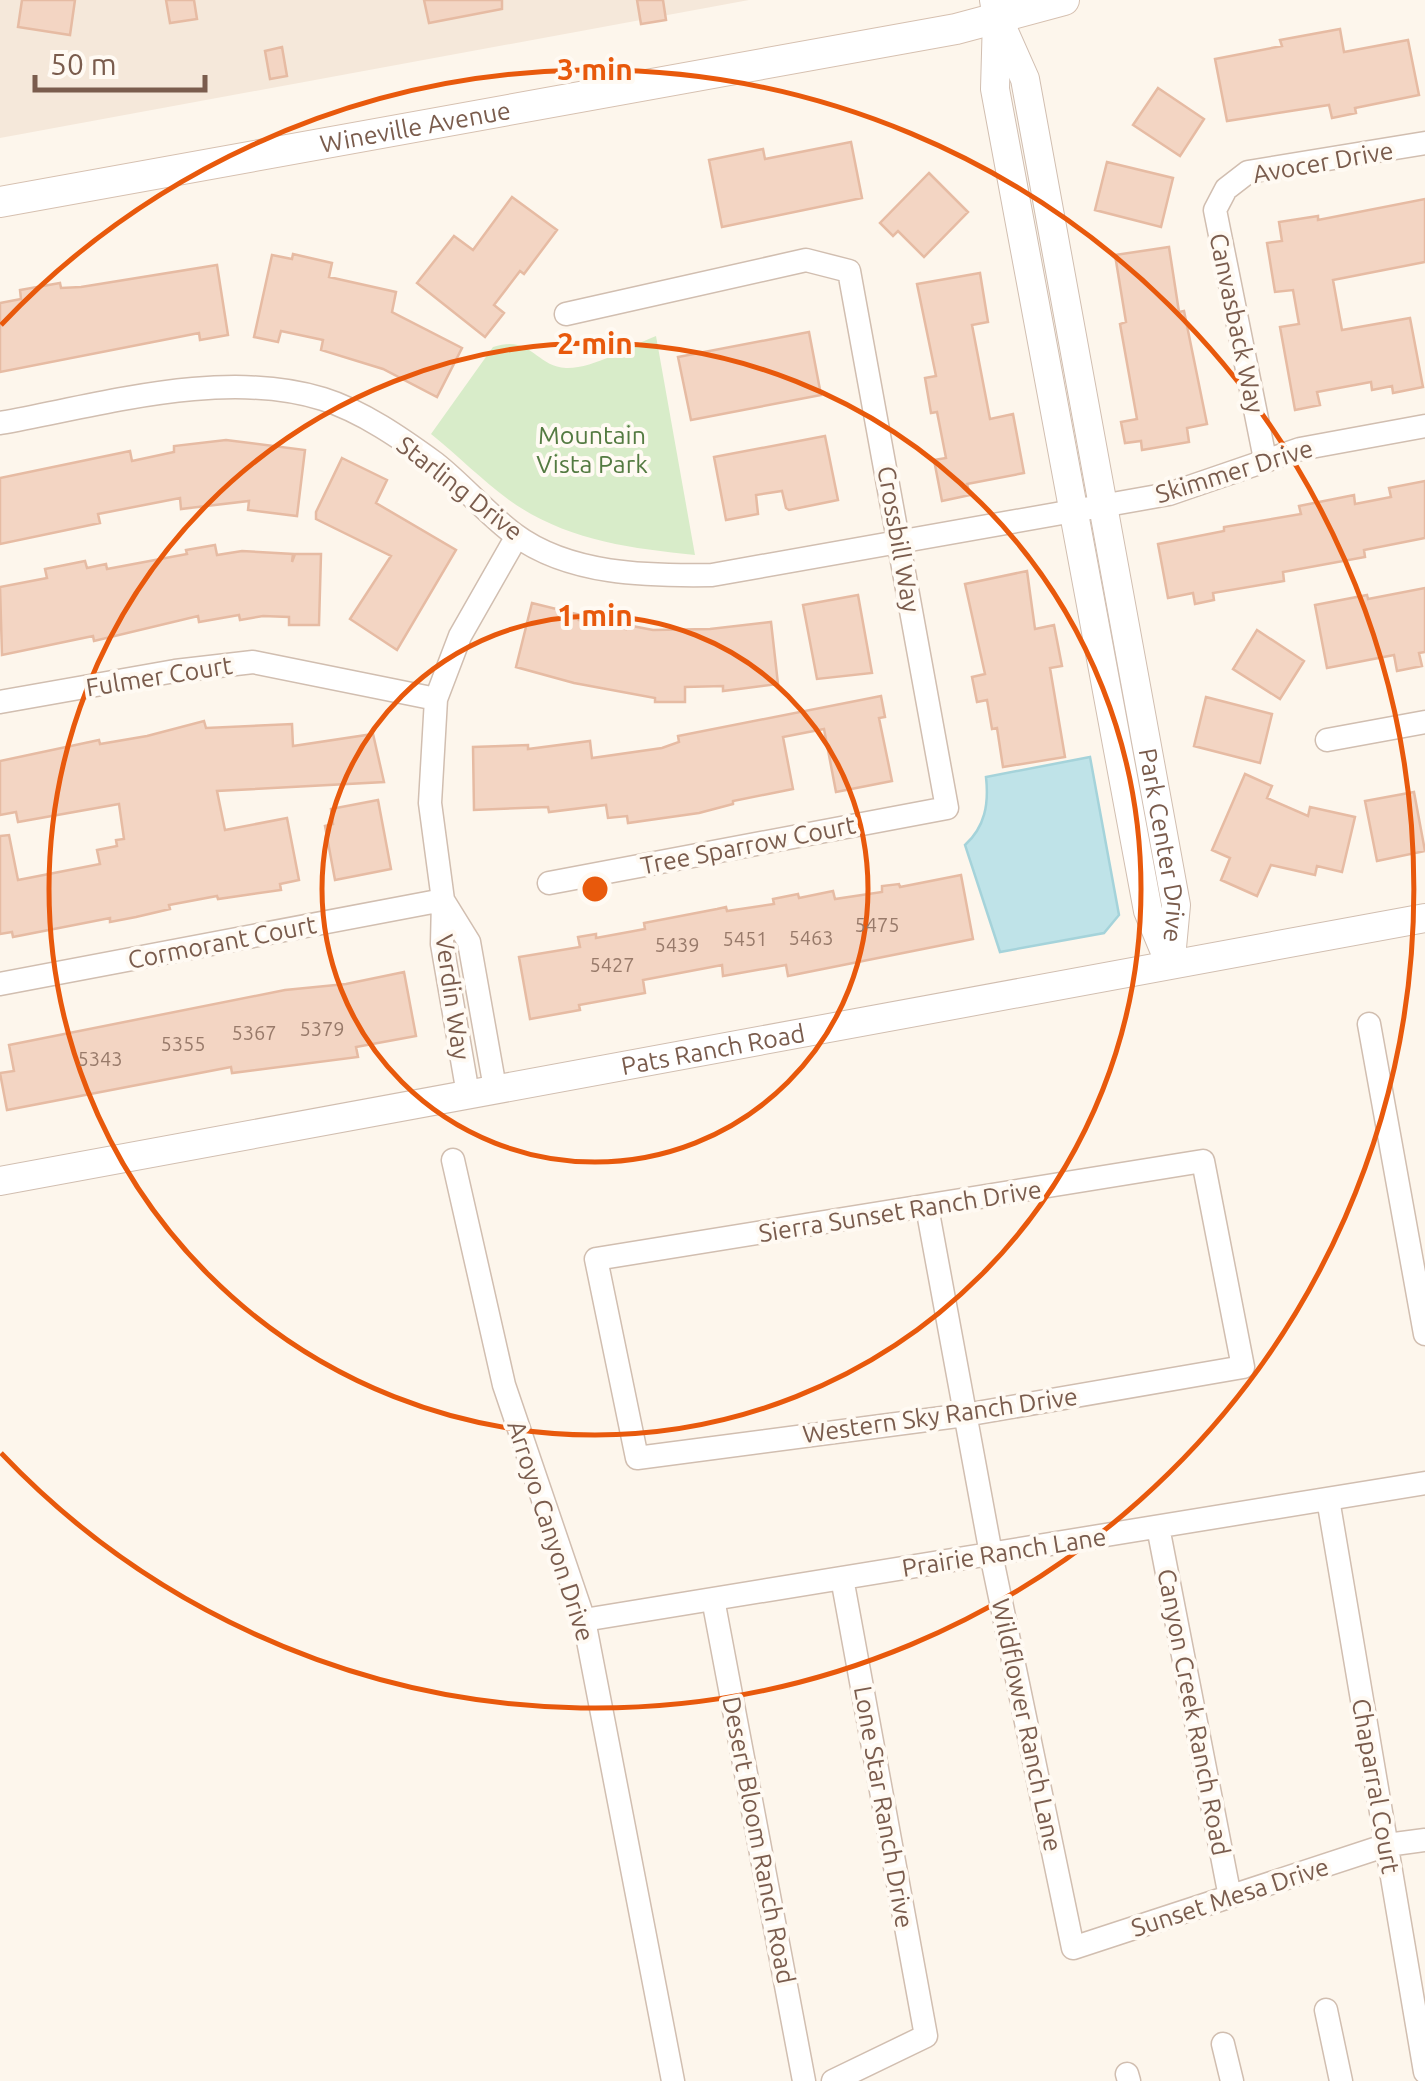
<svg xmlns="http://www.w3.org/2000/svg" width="1425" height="2081" font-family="Ubuntu,sans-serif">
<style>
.residential{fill:#f5e8da}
.green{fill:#d8ecc9}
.water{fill:#bfe3e8;stroke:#a5d3da;stroke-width:2.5}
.building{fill:#f3d5c3;stroke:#e6bba3;stroke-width:2.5}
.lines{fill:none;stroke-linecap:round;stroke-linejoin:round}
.minor-casing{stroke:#d1beb0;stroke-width:25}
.tertiary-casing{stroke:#d1beb0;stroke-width:30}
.secondary-casing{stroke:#d6c0b0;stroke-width:32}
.minor{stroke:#fff;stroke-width:22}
.tertiary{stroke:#fff;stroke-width:28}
.secondary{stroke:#fff;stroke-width:30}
.ring{fill:none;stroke:#e8590c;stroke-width:5}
.labels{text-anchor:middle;stroke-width:8;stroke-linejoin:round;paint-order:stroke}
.number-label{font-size:20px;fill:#987a6a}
.street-label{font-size:25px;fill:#7a5c4d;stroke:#fffaf3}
.park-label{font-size:25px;fill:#537a41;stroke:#fffaf3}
.centre{fill:#e8590c;stroke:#fffaf3;stroke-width:5}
.ring-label{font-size:30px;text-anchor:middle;font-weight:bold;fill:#e8590c;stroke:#fffaf3;stroke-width:8;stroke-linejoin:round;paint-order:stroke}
</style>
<rect width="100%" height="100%" fill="#fdf6ec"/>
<!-- residential -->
<path class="residential" d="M 0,0 L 749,0 L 0,138 Z"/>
<!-- green -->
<path class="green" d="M 656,336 L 695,555 C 628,548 565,540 509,500 C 482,480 457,455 431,434 L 493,347 C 531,334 535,366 566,368 C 593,369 630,346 656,336 Z"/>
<!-- water -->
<path class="water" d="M 1090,757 L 1119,915 L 1104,933 L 1000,952 L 965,845 C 985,827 989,804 986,777 Z"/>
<!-- building -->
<path class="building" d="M 22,0 L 75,0 L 70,35 L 18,27 Z
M 166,0 L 194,0 L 197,19 L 170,23 Z
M 424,0 L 502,0 L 502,9 L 429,23 Z
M 637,0 L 663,0 L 666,20 L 641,24 Z
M 1340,29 L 1344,52 L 1408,40 L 1419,95 L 1355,108 L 1356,113 L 1332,118 L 1329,105 L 1227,121 L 1215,59 L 1282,46 L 1280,40 Z
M 282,47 L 287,76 L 270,79 L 265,51 Z
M 1158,88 L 1204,119 L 1180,156 L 1133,125 Z
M 851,142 L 862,198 L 722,227 L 709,160 L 763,149 L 765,159 Z
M 1107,162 L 1173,178 L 1161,227 L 1095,210 Z
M 929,173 L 968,212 L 924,257 L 898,231 L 893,236 L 880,223 Z
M 512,197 L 557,230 L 524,274 L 520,271 L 494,305 L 504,313 L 485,337 L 417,283 L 454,236 L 473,250 Z
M 1425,199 L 1425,262 L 1333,280 L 1342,330 L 1410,318 L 1423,387 L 1393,393 L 1392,386 L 1372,390 L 1371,382 L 1317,392 L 1320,405 L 1295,410 L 1280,327 L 1299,324 L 1293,290 L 1275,292 L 1267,243 L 1282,241 L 1279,222 L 1318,216 L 1318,220 Z
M 1169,247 L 1179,312 L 1184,311 L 1207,424 L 1187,428 L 1189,442 L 1142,450 L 1141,441 L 1125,443 L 1121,422 L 1137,419 L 1120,324 L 1126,322 L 1115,255 Z
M 293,254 L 332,263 L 329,277 L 396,292 L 392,312 L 462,348 L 437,397 L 383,369 L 321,350 L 323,340 L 281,331 L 278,342 L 254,337 L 272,255 L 292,259 Z
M 217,265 L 228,335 L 200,340 L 199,333 L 0,372 L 0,303 L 21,299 L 20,290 L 60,283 L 61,288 L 81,287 Z
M 980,273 L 988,322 L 972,325 L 990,419 L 1013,414 L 1024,473 L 967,484 L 970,495 L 942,501 L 934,460 L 946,458 L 937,412 L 931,413 L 925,378 L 936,376 L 917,284 Z
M 809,332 L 821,395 L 691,420 L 678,357 Z
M 825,436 L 838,500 L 789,510 L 786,508 L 782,491 L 756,495 L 758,514 L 726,520 L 714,457 Z
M 226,440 L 305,450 L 297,516 L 248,510 L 249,501 L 181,509 L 180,498 L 98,514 L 100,523 L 0,544 L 0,478 L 130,451 L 132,461 L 174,452 L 174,446 Z
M 342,458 L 387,480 L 376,503 L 456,550 L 397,650 L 350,619 L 391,556 L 316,519 L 316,512 Z
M 1425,481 L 1425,538 L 1364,550 L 1365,557 L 1283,572 L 1284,581 L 1213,593 L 1214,600 L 1195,604 L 1193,593 L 1168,598 L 1158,544 L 1224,531 L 1224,527 L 1301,514 L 1299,506 L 1354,495 L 1355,504 L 1391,497 L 1389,488 Z
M 215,545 L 217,555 L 242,551 L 293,554 L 292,562 L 295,554 L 321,554 L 319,625 L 289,625 L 289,617 L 263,616 L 240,620 L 239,615 L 199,622 L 198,616 L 94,641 L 93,636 L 2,655 L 0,587 L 47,578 L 45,569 L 85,561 L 87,568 L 106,564 L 107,569 L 187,554 L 186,550 Z
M 1027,571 L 1035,629 L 1054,625 L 1062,666 L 1050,668 L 1065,757 L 1003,767 L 997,728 L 992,729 L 987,700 L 977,702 L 972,677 L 985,674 L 965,584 Z
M 1425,588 L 1425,652 L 1419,653 L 1422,666 L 1397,671 L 1394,655 L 1327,668 L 1315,605 L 1367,595 L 1368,599 Z
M 858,595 L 872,673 L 817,679 L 803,605 Z
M 532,603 L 581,615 L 579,620 L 626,629 L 627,625 L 653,630 L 710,629 L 771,622 L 778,684 L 723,691 L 723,686 L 685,687 L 685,702 L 655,702 L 655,698 L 574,683 L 516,667 Z
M 1257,630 L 1304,661 L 1280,699 L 1233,669 Z
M 881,696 L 885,717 L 879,718 L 892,781 L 836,792 L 824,729 L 783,737 L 793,789 L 733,801 L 733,804 L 699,813 L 628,823 L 627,816 L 608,818 L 606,805 L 549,812 L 548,807 L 474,810 L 473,747 L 528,745 L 528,749 L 590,741 L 592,758 L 662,748 L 679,742 L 678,736 Z
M 1206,697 L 1272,714 L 1260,763 L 1194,746 Z
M 204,721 L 206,728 L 292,724 L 293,746 L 373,734 L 384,782 L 217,791 L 225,830 L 287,818 L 299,880 L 280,884 L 281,890 L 218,899 L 217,896 L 169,905 L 170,909 L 136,917 L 110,922 L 110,918 L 13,937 L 12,932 L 0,934 L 0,836 L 9,835 L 18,880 L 100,864 L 97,850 L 117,846 L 116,840 L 124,839 L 119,804 L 18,822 L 16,812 L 0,815 L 0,761 L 99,740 L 100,744 L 147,736 Z
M 1245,774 L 1272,786 L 1267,798 L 1308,816 L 1310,807 L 1355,817 L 1342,872 L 1317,866 L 1315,875 L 1271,865 L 1257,896 L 1221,880 L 1230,858 L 1212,850 Z
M 1414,792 L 1425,851 L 1377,861 L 1365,801 Z
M 378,800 L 391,869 L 335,880 L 325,826 L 333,824 L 331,809 Z
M 961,875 L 973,939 L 788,976 L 786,965 L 723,976 L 722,965 L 643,980 L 645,993 L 579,1005 L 580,1010 L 530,1019 L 519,957 L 580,947 L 578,937 L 596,934 L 596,938 L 645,929 L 644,923 L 717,909 L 726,907 L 727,911 L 774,904 L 773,899 L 798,894 L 799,898 L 833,891 L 835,899 L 882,892 L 882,886 L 899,884 L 900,887 Z
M 404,972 L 416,1036 L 356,1047 L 358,1057 L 232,1073 L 231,1067 L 7,1110 L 0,1073 L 14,1071 L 9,1045 L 285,990 L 346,984 Z"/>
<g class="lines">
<!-- minor casing -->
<g class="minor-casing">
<path id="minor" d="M 0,423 C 101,405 223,368 323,399 C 362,411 402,439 435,463 C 463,485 486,513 514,534 C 569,575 647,576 712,575 L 1169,494 L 1300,449 L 1425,426
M 1265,459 L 1215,210 L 1226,189 L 1248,172 L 1425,143
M 0,702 L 175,671 L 253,662 L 436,699
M 1327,740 L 1425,722
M 549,883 L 947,808 L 849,271 L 806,260 L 566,314
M 443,900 L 469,942 L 495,1088
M 0,984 L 443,900
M 1369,1024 L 1425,1334
M 468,1094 L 442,944 L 443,900 L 430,803 L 436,699 L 460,636 L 517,536
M 453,1160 L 504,1385 L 584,1620 L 673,2081
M 1203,1161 L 1243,1367 L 965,1415 L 637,1458 L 596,1259 Z
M 927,1207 L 991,1554 L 1073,1948 L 1387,1845 L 1425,1840
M 1328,1499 L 1425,2072
M 1158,1527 L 1230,1897
M 713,1599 L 804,2081
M 584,1620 L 1425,1483
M 1326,2010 L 1341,2081
M 1223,2044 L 1232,2081
M 1127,2074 L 1129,2081
M 833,2081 L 926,2036 L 842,1578"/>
</g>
<!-- tertiary casing -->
<g class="tertiary-casing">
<g id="tertiary">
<path d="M 994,0 L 997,18 L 995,89 L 1148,911 L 1170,964"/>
<path id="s1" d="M 1001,25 L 1025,79 L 1176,905 L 1171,958"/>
<path id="s2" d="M 0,1181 L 1425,918"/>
</g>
</g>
<!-- secondary casing -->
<g class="secondary-casing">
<g id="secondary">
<path id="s3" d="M 0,202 L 956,29 L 1064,0"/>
</g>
</g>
<!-- minor -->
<use href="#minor" class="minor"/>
<!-- tertiary -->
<use href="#tertiary" class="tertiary"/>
<!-- secondary -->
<use href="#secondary" class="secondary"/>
</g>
<!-- distance rings -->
<g class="ring">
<circle cx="595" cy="889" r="273"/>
<circle cx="595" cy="889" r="546"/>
<path d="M1 325A819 819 0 1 1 1 1453"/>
</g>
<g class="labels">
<!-- number labels -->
<g class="number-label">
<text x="877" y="932">5475</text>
<text x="811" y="945">5463</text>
<text x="745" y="946">5451</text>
<text x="677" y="952">5439</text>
<text x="612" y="972">5427</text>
<text x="322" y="1036">5379</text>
<text x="254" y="1040">5367</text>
<text x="183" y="1051">5355</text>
<text x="100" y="1066">5343</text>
</g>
<!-- street labels -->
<g class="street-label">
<text dy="9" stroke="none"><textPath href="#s3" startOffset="422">Wineville Avenue</textPath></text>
<text transform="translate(1323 162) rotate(-10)" y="9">Avocer Drive</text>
<text transform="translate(1237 323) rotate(78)" y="9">Canvasback Way</text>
<text transform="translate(1234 471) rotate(-17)" y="9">Skimmer Drive</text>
<text transform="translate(460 488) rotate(38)" y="9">Starling Drive</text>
<text transform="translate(899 539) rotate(80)" y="9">Crossbill Way</text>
<text transform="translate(159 676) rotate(-9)" y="9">Fulmer Court</text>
<text transform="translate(748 845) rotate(-11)" y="9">Tree Sparrow Court</text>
<text dy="9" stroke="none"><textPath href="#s1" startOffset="838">Park Center Drive</textPath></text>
<text transform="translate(222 942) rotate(-11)" y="9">Cormorant Court</text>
<text transform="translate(453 997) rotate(82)" y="9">Verdin Way</text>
<text dy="9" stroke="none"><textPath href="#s2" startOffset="725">Pats Ranch Road</textPath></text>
<text transform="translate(900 1211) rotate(-9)" y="9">Sierra Sunset Ranch Drive</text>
<text transform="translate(940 1415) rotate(-8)" y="9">Western Sky Ranch Drive</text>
<text transform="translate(551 1531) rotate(72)" y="9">Arroyo Canyon Drive</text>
<text transform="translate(1004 1552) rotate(-9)" y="9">Prairie Ranch Lane</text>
<text transform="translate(1194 1712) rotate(79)" y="9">Canyon Creek Ranch Road</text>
<text transform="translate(1027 1725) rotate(78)" y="9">Wildflower Ranch Lane</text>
<text transform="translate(1376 1786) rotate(80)" y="9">Chaparral Court</text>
<text transform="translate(884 1807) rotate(80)" y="9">Lone Star Ranch Drive</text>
<text transform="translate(759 1840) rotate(79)" y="9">Desert Bloom Ranch Road</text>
<text transform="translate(1230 1897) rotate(-18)" y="9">Sunset Mesa Drive</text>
</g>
<!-- park labels -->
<g class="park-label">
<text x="592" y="444">Mountain<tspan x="592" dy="29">Vista Park</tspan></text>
</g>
</g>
<circle cx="595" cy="889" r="15" class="centre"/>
<g class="ring-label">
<text x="595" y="80">3 min</text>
<text x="595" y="354">2 min</text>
<text x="595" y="626">1 min</text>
</g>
<!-- scale -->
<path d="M35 75v15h170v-15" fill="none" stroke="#7a5c4d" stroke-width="5"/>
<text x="50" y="75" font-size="30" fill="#7a5c4d" stroke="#fffaf3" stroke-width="8" paint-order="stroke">50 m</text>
</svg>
